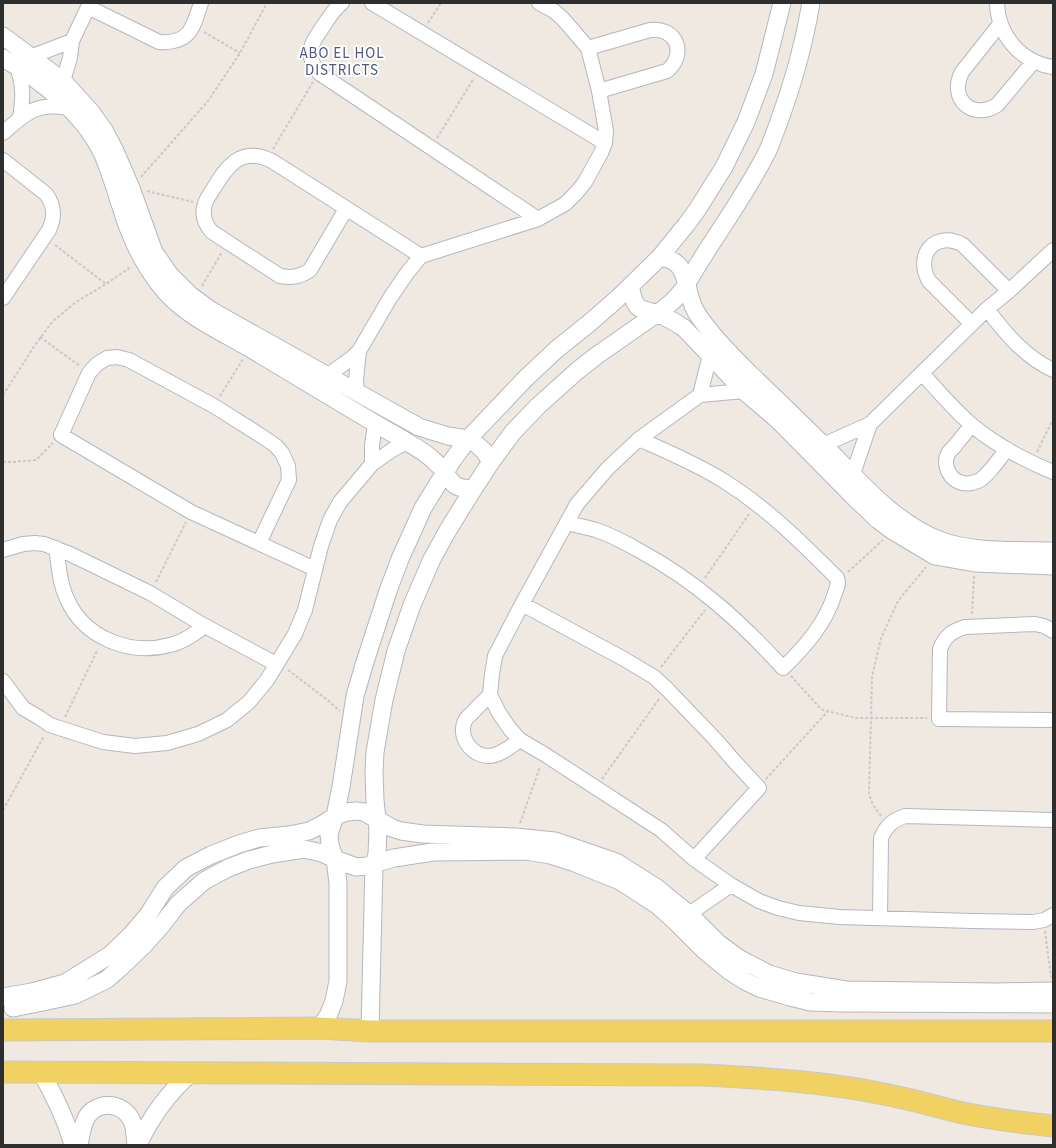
<svg xmlns="http://www.w3.org/2000/svg" width="1056" height="1148" font-family="'Source Sans 3',sans-serif">
<style>
.lines{fill:none;stroke-linecap:round;stroke-linejoin:round}
.minor-casing{stroke:#b4b7c1;stroke-width:16}
.tertiary-casing{stroke:#b4b7c1;stroke-width:19}
.primary-casing{stroke:#c9c9c9;stroke-width:23}
.path{stroke:#c9c9c9;stroke-width:2;stroke-dasharray:3 2;stroke-linecap:butt}
.minor{stroke:#fff;stroke-width:14}
.tertiary{stroke:#fff;stroke-width:17}
.primary{stroke:#f2d163;stroke-width:21}
.labels{text-anchor:middle;stroke-width:4;stroke-linejoin:round;paint-order:stroke}
.quarter-label{font-size:15px;letter-spacing:1px;fill:#4d5680;stroke:#fff}
</style>
<rect width="100%" height="100%" fill="#efe9e1"/>
<g class="lines">
<!-- minor casing -->
<g class="minor-casing">
<path id="minor" d="M 342,3 C 334,9 330,16 324,25 C 312,43 303,52 319,73 L 538,219
M 372,3 L 605,143
M 997,3 C 998,36 1021,62 1053,67
M 88,7 L 159,42 C 190,44 193,28 201,3
M 1000,24 L 962,72 C 948,98 972,121 997,105 L 1034,61
M 588,48 L 650,30 C 677,27 687,54 667,71 L 599,91
M 30,57 L 72,41
M 16,65 C 24,83 23,100 20,118
M 63,81 L 70,58 L 72,41 L 90,3
M 3,133 C 26,113 36,102 68,108
M 3,160 L 46,194 C 55,206 55,217 49,230 L 3,298
M 346,209 L 310,270 C 300,277 292,278 280,276 L 212,232 C 203,222 201,211 207,199 C 223,174 236,143 272,161 L 421,256
M 987,309 C 1005,333 1025,357 1053,370
M 972,324 L 929,281 C 914,254 936,230 963,245 L 1009,291
M 922,373 C 938,391 955,411 973,426 C 997,446 1024,460 1053,472
M 328,375 L 352,358 L 359,351 L 390,298 L 407,273 L 421,256 L 538,219 L 565,204 L 577,192 L 585,182 L 601,153 L 605,143 L 606,131 L 599,91 L 588,48 L 563,19 L 554,11 L 539,3
M 744,391 L 700,395 L 639,439 L 608,468 L 577,504 L 522,604 L 495,656 L 492,674 L 490,695 L 499,713 L 510,729 L 520,740 L 544,754 L 661,830 L 694,859 L 731,885 L 759,901 L 778,908 L 799,913 L 840,917 L 972,921 L 1033,922 L 1044,920 L 1053,915
M 357,392 L 356,380 L 359,351
M 700,395 L 710,355
M 972,425 C 966,432 960,439 954,447 C 952,449 949,451 948,454 C 943,463 948,476 957,481 C 963,484 971,484 978,481 C 987,477 1000,458 1007,449
M 823,445 L 870,424 L 987,309 L 1009,291 L 1053,250
M 372,464 L 372,445 L 375,424
M 853,474 L 870,424
M 567,523 C 576,525 586,527 596,530 C 611,535 626,543 640,551 C 697,582 740,621 783,668 C 805,647 826,623 835,593 C 837,588 839,583 837,578 C 802,543 767,508 724,481 C 697,464 668,452 639,439
M 259,543 L 289,480 L 288,466 L 282,453 L 276,446 L 263,437 L 214,406 L 129,360 L 117,357 L 107,358 L 97,364 L 89,373 L 61,435 L 191,512 L 315,569
M 56,548 C 59,565 59,583 67,599 C 84,638 130,656 170,645 C 183,642 194,634 205,626
M 3,550 L 23,544 L 35,543 L 44,544 L 70,554 L 150,593 L 205,626 L 276,664
M 522,604 L 624,659 L 654,677 L 667,689 L 715,739 L 734,761 L 759,788 L 694,859
M 1053,631 L 1044,626 L 1035,624 L 965,627 C 952,631 945,636 940,649 L 939,719 L 1053,720
M 3,681 L 23,708 L 40,718 L 50,725 L 103,742 L 135,746 L 167,743 L 198,734 L 227,720 L 249,702 L 267,680 L 295,634 L 305,610 L 321,546 L 330,520 L 340,502 L 372,464 L 392,450 L 407,442
M 490,695 C 484,701 478,706 473,712 C 471,714 467,717 466,719 C 456,736 472,757 490,756 C 501,755 511,746 520,740
M 689,914 L 731,885
M 880,917 L 881,838 C 886,826 893,820 905,816 L 1053,820"/>
</g>
<!-- tertiary casing -->
<g class="tertiary-casing">
<path id="tertiary" d="M 3,36 L 63,81 L 91,112 L 104,130 L 115,151 L 131,188 L 154,252 L 170,275 L 190,295 L 212,311 L 419,427 L 448,436 L 468,439 L 474,442 L 484,451 L 491,462
M 3,58 C 41,80 86,115 104,157 C 109,171 115,186 119,201 C 123,211 125,222 130,232 C 137,251 147,268 159,284 C 182,315 219,330 251,349 C 300,378 348,408 397,436 C 408,443 421,449 431,458 C 435,462 441,467 445,472 C 448,477 450,481 455,485 C 461,489 467,489 474,488
M 660,257 C 683,260 684,274 689,293 C 691,302 694,310 700,318 C 714,338 732,356 750,374 C 772,395 795,417 817,439 C 855,475 889,520 939,540 C 972,553 1018,550 1053,551
M 630,287 C 632,293 633,302 638,307 C 643,311 650,311 656,313 C 666,317 675,322 684,328 L 744,391 L 779,421 L 856,499 L 878,520 L 893,531 L 935,556 L 975,563 L 1053,566
M 3,997 L 32,992 L 65,983 L 110,955 L 131,935 L 148,915 L 165,888 L 186,868 L 211,855 L 239,844 L 259,838 L 289,835 L 309,831 L 323,824 L 335,816 L 347,812 L 356,811 L 364,812 L 392,828 L 401,831 L 423,834 L 515,837 L 555,841 L 616,862 L 657,888 L 689,914 L 718,943 L 740,959 L 769,974 L 796,982 L 846,990 L 997,992 L 1053,991
M 13,1008 L 43,1002 L 75,995 L 106,980 L 120,968 L 144,945 L 161,926 L 178,904 L 204,881 L 228,868 L 249,860 L 272,854 L 304,849 L 322,853 L 335,859 L 356,867 L 367,866 L 394,858 L 433,852 L 526,851 L 550,855 L 575,863 L 620,881 L 657,905 L 677,923 L 705,951 L 728,970 L 745,981 L 759,988 L 790,997 L 810,1002 L 842,1003 L 1053,1004
M 319,1028 L 328,1016 L 334,1001 L 338,981 L 338,883 L 335,859 L 330,845 L 329,834 L 335,816 L 341,787 L 355,696 L 364,665 L 388,591 L 400,559 L 423,508 L 452,461 L 468,439 L 526,378 L 557,349 L 587,325 L 617,299 L 660,257 L 686,225 L 697,210 L 724,167 L 746,122 L 764,74 L 782,3
M 370,1031 L 374,865 L 377,854 L 378,830 L 375,800 L 374,772 L 375,752 L 384,700 L 396,651 L 412,605 L 432,559 L 448,530 L 474,488 L 491,462 L 513,432 L 538,406 L 577,371 L 596,356 L 662,310 L 673,301 L 683,290 C 708,245 740,204 764,158 C 770,148 773,137 777,127 C 792,87 804,45 811,3
M 41,1072 C 54,1095 66,1119 73,1145
M 79,1145 C 81,1136 82,1123 88,1115 C 100,1100 124,1103 132,1121 C 135,1128 135,1137 136,1145
M 138,1145 C 151,1116 168,1093 192,1072"/>
</g>
<!-- primary casing -->
<g class="primary-casing">
<path id="primary" d="M 3,1030 L 319,1028 L 370,1031 L 1053,1031
M 3,1072 L 702,1075 C 765,1078 828,1082 889,1095 C 914,1100 938,1107 963,1113 C 993,1119 1023,1123 1053,1126"/>
</g>
<!-- path -->
<path class="path" d="M 428,23 L 441,3
M 204,32 L 240,53
M 437,138 L 474,78
M 273,149 L 313,82
M 141,177 L 208,101 L 240,53 L 267,3
M 147,191 L 193,202
M 55,245 L 106,284
M 202,286 L 222,252
M 40,337 L 80,366
M 3,395 L 35,345 L 53,321 L 76,302 L 106,284 L 131,267
M 220,396 L 243,359
M 1037,452 L 1053,419
M 3,462 L 13,462 L 36,460 L 53,443
M 848,572 L 883,540
M 705,578 L 749,514
M 156,582 L 186,522
M 972,614 L 974,576
M 661,667 L 705,610
M 288,670 L 325,698 L 340,711
M 791,676 L 820,708 L 823,710 L 856,718 L 927,718
M 65,717 L 98,649
M 602,779 L 659,699
M 766,779 L 828,711
M 3,810 L 44,736
M 881,816 L 873,805 L 869,794 L 872,677 L 881,638 L 898,601 L 926,567
M 520,823 L 540,767
M 1045,931 L 1051,977"/>
<!-- minor -->
<use href="#minor" class="minor"/>
<!-- tertiary -->
<use href="#tertiary" class="tertiary"/>
<!-- primary -->
<use href="#primary" class="primary"/>
</g>
<g class="labels">
<!-- quarter labels -->
<g class="quarter-label">
<text x="342" y="58">ABO EL HOL<tspan x="342" dy="17">DISTRICTS</tspan></text>
</g>
</g>
<!-- border -->
<rect width="1056" height="1148" fill="none" stroke="#2e2e2e" stroke-width="8"/>
</svg>
